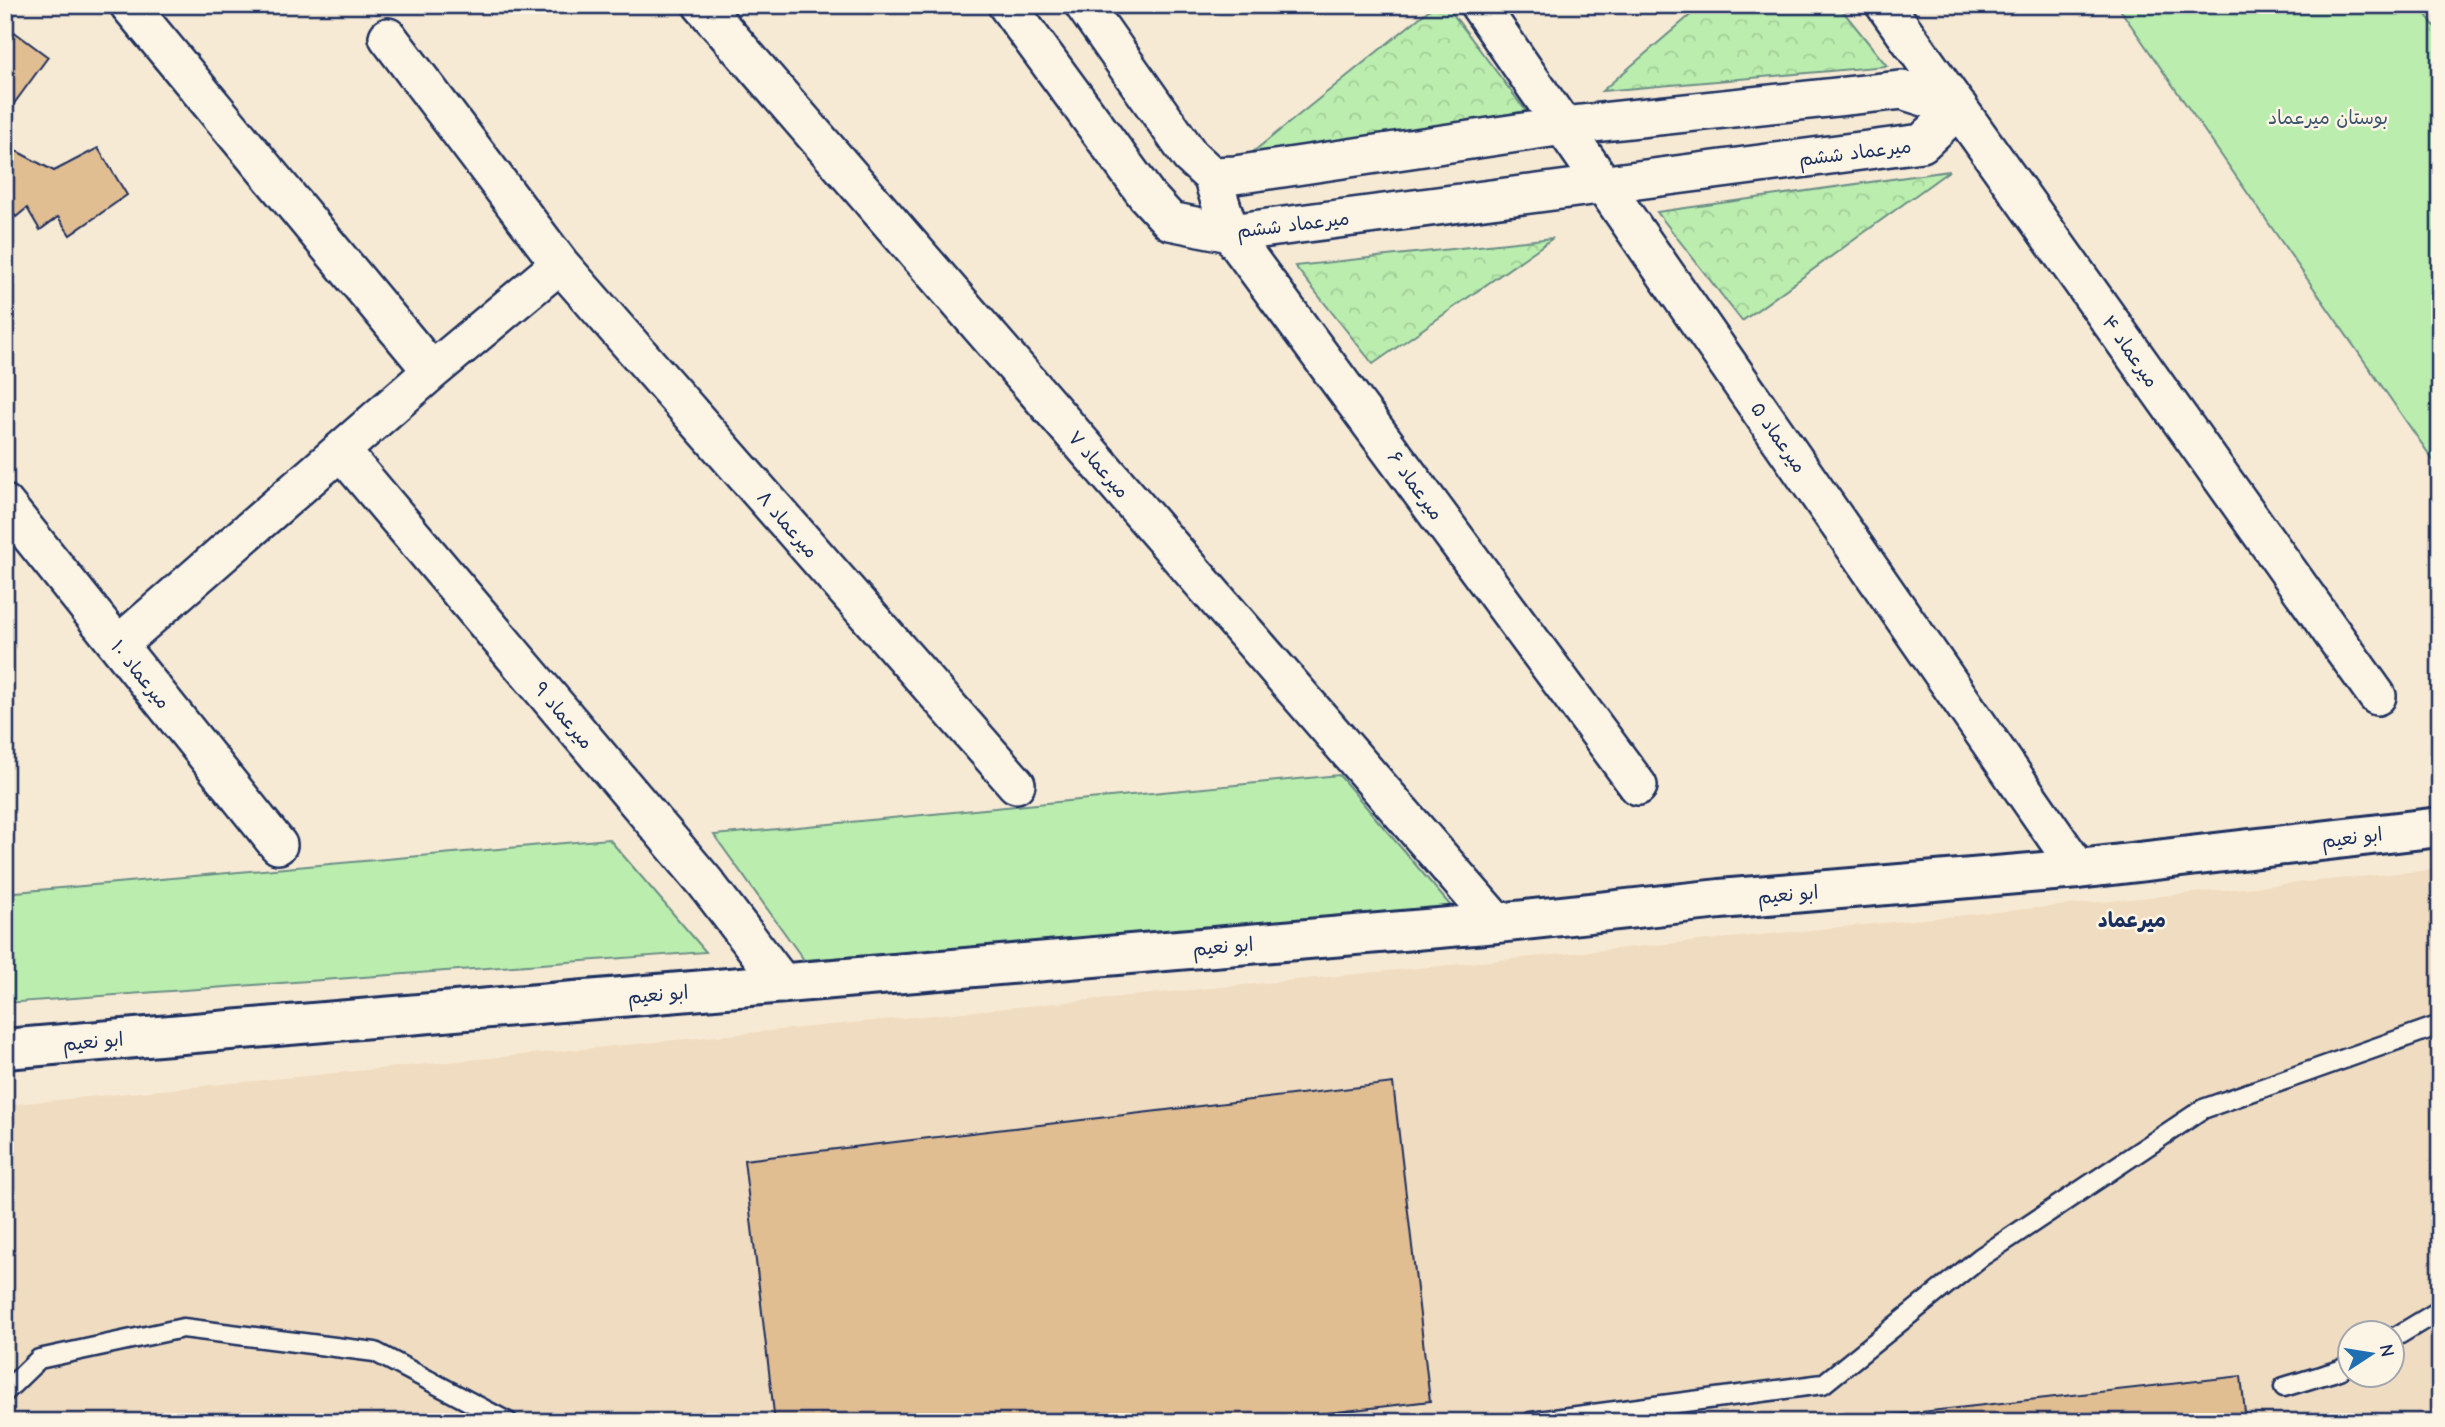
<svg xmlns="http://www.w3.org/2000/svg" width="2445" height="1427" font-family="'Comic Neue','Playpen Sans Arabic',sans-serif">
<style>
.built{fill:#f0dcc0;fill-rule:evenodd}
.forest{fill:url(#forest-crowns);stroke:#6b8e86;stroke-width:2}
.green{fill:#bbeeae;stroke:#6b8e86;stroke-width:2}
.building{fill:#e1bd92;stroke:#1b2f5e;stroke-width:2}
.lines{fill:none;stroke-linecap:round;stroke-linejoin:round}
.lane-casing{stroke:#1b2f5e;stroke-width:23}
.street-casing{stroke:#1b2f5e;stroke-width:42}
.secondary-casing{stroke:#1b2f5e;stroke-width:44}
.lane{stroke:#fcf5e5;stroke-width:18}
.street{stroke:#fcf5e5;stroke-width:37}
.secondary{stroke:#fcf5e5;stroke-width:38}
.labels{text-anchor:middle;stroke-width:5;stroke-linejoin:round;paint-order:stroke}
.park-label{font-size:19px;fill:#3b556e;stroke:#fcf5e5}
.street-label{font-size:19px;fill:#1b2f5e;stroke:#fcf5e5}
.neighbourhood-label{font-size:21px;font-weight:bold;fill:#1b2f5e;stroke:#fcf5e5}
</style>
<defs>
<pattern id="forest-crowns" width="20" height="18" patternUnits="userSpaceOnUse" patternTransform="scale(1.75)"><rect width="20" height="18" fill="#bbeeae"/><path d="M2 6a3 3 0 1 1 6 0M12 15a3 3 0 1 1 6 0" fill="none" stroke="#a0cc98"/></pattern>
</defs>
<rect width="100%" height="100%" fill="#f7ead4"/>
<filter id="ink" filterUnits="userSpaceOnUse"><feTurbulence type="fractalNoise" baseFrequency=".0143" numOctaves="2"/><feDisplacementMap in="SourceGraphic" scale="14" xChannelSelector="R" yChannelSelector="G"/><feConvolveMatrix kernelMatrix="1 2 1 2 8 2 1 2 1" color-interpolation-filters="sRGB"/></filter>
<g filter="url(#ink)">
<!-- built -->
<path class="built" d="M 2440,869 L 2440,1422 L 5,1422 L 5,1105 ZM 2350,1332 L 2392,1332 L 2392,1374 L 2350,1374 Z"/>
<!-- forest -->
<path class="forest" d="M 1435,5 L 1446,5 L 1526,111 L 1243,160 Z
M 1702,5 L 1838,5 L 1887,66 L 1602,91 Z
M 1949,171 L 1742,321 L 1657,212 Z
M 1553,238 L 1373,364 L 1295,266 Z"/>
<!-- green -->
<path class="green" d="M 2117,5 L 2419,5 L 2440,34 L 2440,470 Z
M 1339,775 L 1455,911 L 804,960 L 714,835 Z
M 609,839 L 706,952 L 5,1003 L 5,893 Z"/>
<!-- building -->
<path class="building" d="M 5,25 L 48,57 L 5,116 Z
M 5,145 L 54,171 L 98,148 L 127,195 L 70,235 L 58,217 L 40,230 L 27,208 L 16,217 L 5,204 Z
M 1393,1083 L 1430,1401 L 1251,1422 L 775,1422 L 744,1160 Z
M 2241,1376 L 2246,1422 L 1832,1422 Z"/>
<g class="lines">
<!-- lane casing -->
<g class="lane-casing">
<path id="lane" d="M 2392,1339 L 2440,1310
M 2284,1387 L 2340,1370 L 2350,1364
M 5,1392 L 39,1359 L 183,1328 L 375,1352 L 508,1422
M 1531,1422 L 1823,1384 L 1981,1257 L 2203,1109 L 2440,1025"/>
</g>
<!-- street casing -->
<g class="street-casing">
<path id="street" d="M 129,5 L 432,371
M 702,5 L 1497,923
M 1007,5 L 1147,196 L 1170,221 L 1230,233 L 1922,143 L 1959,108 L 1902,90 L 1564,126 L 1235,175 L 1212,176 L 1190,156 L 1084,5
M 1479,5 L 2078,869
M 1885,5 L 2377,696
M 388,37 L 560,264 L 1016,784
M 1212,176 L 1230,233 L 1638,786
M 341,451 L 705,882 L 783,984
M 5,504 L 278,845
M 118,645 L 432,371 L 560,264"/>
</g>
<!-- secondary casing -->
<g class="secondary-casing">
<path id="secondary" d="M 5,1049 L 1497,923 L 1720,899 L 2078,869 L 2440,827"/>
</g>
<!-- lane -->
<use href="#lane" class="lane"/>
<!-- street -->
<use href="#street" class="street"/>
<!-- secondary -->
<use href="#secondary" class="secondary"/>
</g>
</g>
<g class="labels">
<!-- park labels -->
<g class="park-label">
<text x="2328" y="124">بوستان میرعماد</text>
</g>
<!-- street labels -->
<g class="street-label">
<text transform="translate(1855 152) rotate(-7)" y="7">میرعماد ششم</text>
<text transform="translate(1293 224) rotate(-7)" y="7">میرعماد ششم</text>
<text transform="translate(2131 351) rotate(55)" y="7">میرعماد ۴</text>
<text transform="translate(1779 437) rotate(55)" y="7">میرعماد ۵</text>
<text transform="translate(1099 464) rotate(49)" y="7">میرعماد ۷</text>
<text transform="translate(1416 485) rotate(54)" y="7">میرعماد ۶</text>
<text transform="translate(788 524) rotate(49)" y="7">میرعماد ۸</text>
<text transform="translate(141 674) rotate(51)" y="7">میرعماد ۱۰</text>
<text transform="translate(564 715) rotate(50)" y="7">میرعماد ۹</text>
<text transform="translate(2352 837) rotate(-7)" y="7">ابو نعیم</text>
<text transform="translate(1788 894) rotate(-5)" y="7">ابو نعیم</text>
<text transform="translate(1223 946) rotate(-5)" y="7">ابو نعیم</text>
<text transform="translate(658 994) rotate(-5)" y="7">ابو نعیم</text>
<text transform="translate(93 1041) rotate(-5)" y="7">ابو نعیم</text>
</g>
<!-- neighbourhood labels -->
<g class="neighbourhood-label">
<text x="2132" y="927">میرعماد</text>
</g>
</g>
<!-- margin -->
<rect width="2445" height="1427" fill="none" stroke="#fcf5e5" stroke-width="28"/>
<rect x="14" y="14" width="2417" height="1399" fill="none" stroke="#1b2f5e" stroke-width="2.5" filter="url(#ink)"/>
<!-- north arrow -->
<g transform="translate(2371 1354) rotate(78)"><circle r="33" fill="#fcf5e5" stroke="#a2a6af" stroke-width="2"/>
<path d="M0-5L12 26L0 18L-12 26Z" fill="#1f6fb2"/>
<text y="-10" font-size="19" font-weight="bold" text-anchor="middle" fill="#1b2f5e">N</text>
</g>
</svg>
